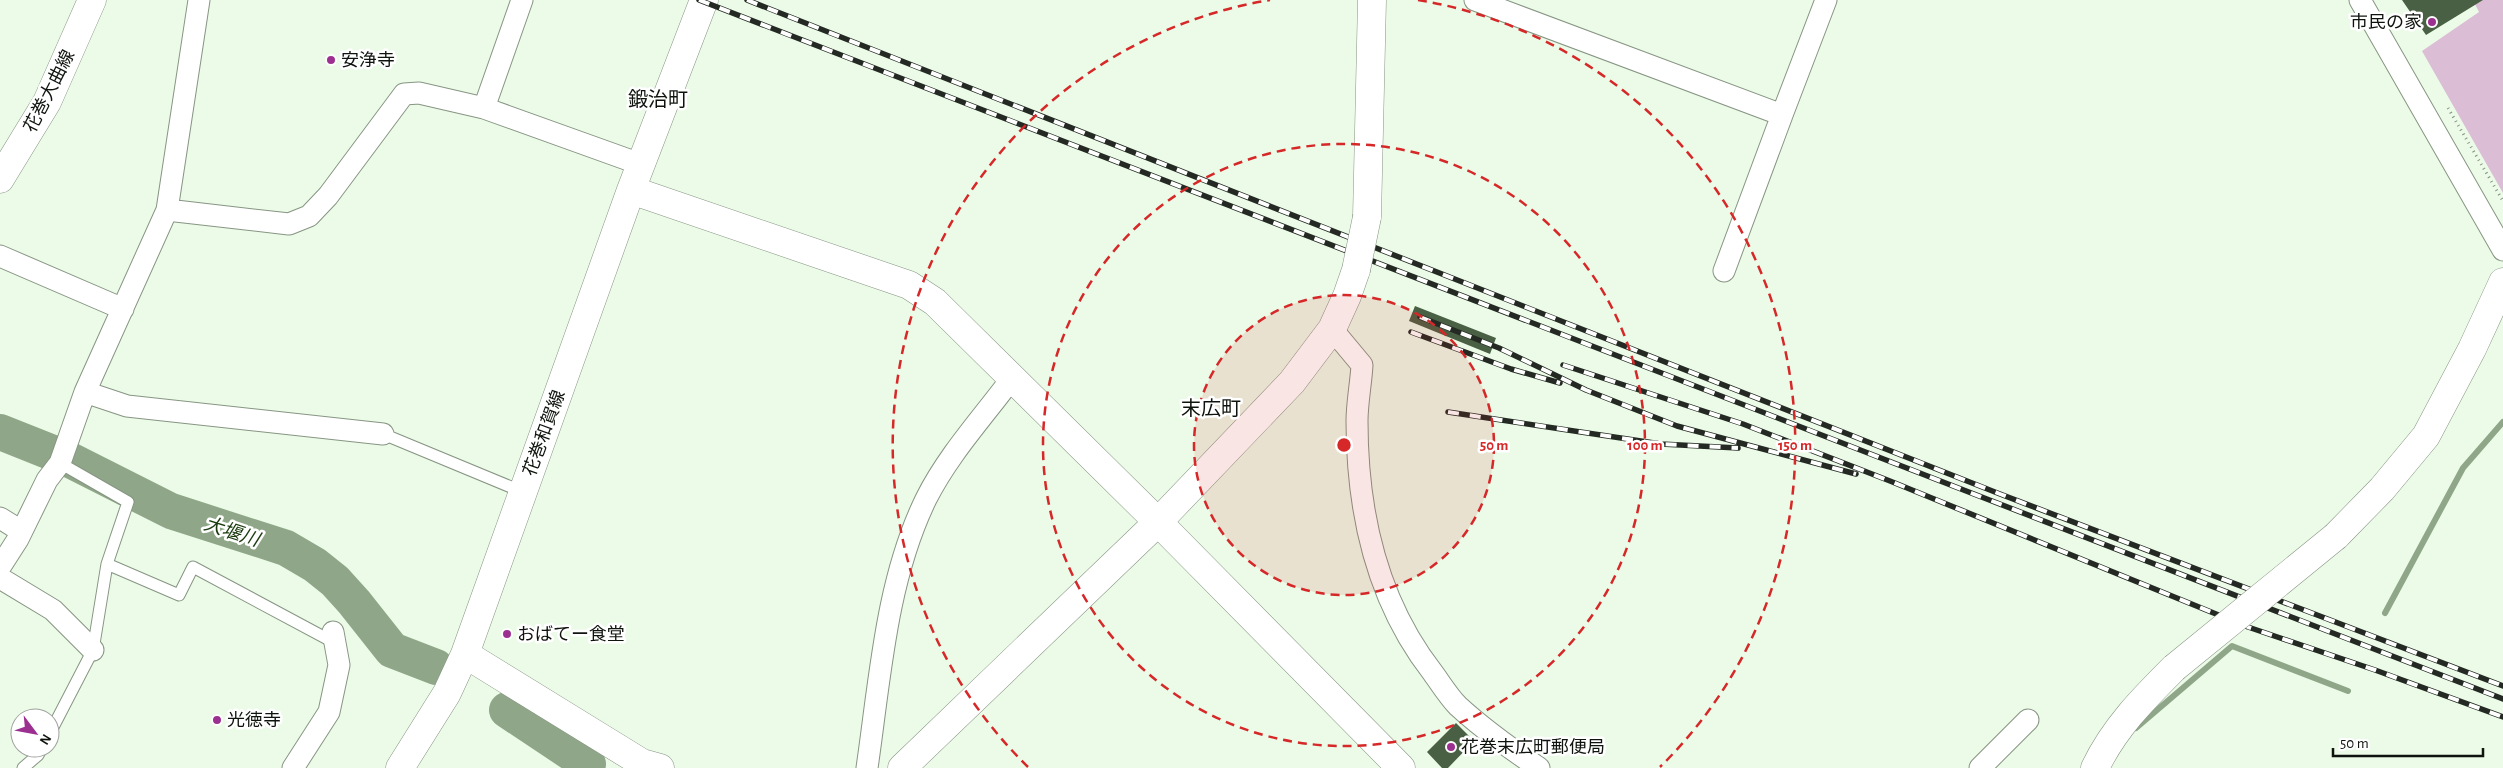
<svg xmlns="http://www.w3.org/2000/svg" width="2503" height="768" font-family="'Alegreya Sans','Noto Sans JP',sans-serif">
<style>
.green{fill:#dbbdd6}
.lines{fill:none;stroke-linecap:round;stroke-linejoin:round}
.stream{stroke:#8fa788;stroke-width:6}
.river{stroke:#8fa788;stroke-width:36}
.building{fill:#4a6044}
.lane-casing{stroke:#879583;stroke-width:13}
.street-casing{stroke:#879583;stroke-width:23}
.secondary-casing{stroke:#879583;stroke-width:29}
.primary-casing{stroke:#879583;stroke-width:29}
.path{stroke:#869183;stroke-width:3;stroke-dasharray:1 4;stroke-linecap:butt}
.lane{stroke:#fff;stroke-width:11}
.street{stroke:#fff;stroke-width:21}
.secondary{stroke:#fff;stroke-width:28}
.primary{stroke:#fff;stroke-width:28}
.rail-casing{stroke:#242a23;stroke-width:5.5}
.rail{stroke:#fff;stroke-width:4;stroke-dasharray:11;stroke-linecap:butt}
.secondary-bridge-casing{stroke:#879583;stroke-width:29;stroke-linecap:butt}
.secondary-bridge{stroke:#fff;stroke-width:28}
.ring{fill:none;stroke:#d62828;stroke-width:2.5;stroke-dasharray:9 6}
.poi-dot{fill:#9b3091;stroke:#fff;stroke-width:2}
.labels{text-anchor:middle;stroke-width:5;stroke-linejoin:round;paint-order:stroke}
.poi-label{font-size:18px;fill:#0e130d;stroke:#fff;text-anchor:start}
.street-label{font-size:18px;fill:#0e130d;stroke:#fff}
.water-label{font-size:19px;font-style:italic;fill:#1a3b0e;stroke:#fff}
.quarter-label{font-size:20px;fill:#0e130d;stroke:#fff}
.centre{fill:#d62828;stroke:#fff;stroke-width:2.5}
.ring-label{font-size:15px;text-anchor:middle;font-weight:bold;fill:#d62828;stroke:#fff;stroke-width:5;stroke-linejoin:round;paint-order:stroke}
</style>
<rect width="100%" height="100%" fill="#ebfbe7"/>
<!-- green -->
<path class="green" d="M 2473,0 L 2503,0 L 2503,193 L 2422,51 L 2479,12 Z"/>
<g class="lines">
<!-- stream -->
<path class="stream" d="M 2385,613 L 2463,468 L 2503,422
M 2136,728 L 2232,646 L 2348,691"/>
<!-- river -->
<path class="river" d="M 0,432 L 68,459 L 171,511 L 286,548 L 315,565 L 335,581 L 354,602 L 392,650 L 436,667
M 507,710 L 588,764"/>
</g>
<!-- building -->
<path class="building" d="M 2402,0 L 2483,0 L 2426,35 Z
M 1415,306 L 1496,338 L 1490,354 L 1409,321 Z
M 1456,723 L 1474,741 L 1448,768 L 1442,768 L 1427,752 Z"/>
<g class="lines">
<!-- lane casing -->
<g class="lane-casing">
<path id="lane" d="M 383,434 L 523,492
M 107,564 L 179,595 L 193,567 L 335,643
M 50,733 L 93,650 L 107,564 L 128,502 L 60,463
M 23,768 L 38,755 L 42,748"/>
</g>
<!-- street casing -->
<g class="street-casing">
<path id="street" d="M 1475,0 L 1782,115 L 1826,0
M 2360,0 L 2503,250
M 484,108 L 522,0
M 167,210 L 289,224 L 309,216 L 328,196 L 404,94 L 419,93 L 484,108 L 640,164
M 0,256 L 123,309
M 1724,271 L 1782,115
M 1332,329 L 1362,365 C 1361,383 1357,403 1357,421 C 1357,512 1376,600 1433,673 C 1441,684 1449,697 1458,706 C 1483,729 1511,749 1539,768
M 85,392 L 127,406 L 383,434
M 0,518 L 21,531
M 0,567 L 18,539 L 47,480 L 60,463 L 85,392 L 167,210 L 199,0
M 0,578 L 53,610 L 93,650
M 293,768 L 329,712 L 339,665 L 333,632
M 867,768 C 880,679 886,581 926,499 C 948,455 983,417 1012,378
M 1980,768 L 2028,720"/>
</g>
<!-- secondary casing -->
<g class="secondary-casing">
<path id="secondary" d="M 631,190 L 909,285 L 935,302 L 1158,522 L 1401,768
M 1367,217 L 1372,0
M 2336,536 L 2382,489 L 2426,436 L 2472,349 L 2503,282
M 400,768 L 447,693 L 465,654
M 660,768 L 642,763 L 465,654 L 631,190 L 704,0
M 902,768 L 1158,522 L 1292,382 L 1332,329 L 1347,296 L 1356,270
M 2095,768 C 2114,728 2143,699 2174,668"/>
</g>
<!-- primary casing -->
<g class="primary-casing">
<path id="primary" d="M 0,179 L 47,102 L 92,0"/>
</g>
<!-- path -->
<path class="path" d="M 2448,108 L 2503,201"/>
<!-- lane -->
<use href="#lane" class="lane"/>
<!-- street -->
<use href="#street" class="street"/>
<!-- secondary -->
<use href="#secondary" class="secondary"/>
<!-- primary -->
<use href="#primary" class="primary"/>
<!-- rail casing -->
<g class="rail-casing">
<path id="rail" d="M 699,0 L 2503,699
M 747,0 L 2000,494 L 2503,686
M 1420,317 L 1499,348 L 1586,390 L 1677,426 L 1856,474
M 1411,332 L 1511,369 L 1560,383
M 1563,365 L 1743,424 L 1890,481 L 2248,627 L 2375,670 L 2503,717
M 1448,412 L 1661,444 L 1738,448"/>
</g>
<!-- rail -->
<use href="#rail" class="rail"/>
<!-- secondary-bridge casing -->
<g class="secondary-bridge-casing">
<path id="secondary-bridge" d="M 1356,270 L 1367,217
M 2174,668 L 2336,536"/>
</g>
<!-- secondary-bridge -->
<use href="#secondary-bridge" class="secondary-bridge"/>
</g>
<!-- distance rings -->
<circle cx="1344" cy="445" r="150" fill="#d62828" fill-opacity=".12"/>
<g class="ring">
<circle cx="1344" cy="445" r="150"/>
<circle cx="1344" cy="445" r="301"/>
<path d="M1028 767A451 451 0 0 1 1270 0M1418 0A451 451 0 0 1 1660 767"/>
</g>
<!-- markers -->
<g class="poi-dot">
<circle cx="2432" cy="22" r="5"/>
<circle cx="331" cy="60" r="5"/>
<circle cx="507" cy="634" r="5"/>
<circle cx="217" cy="720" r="5"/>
<circle cx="1451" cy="747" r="5"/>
</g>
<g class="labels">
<!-- poi labels -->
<g class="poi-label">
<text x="2422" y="28" text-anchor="end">市民の家</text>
<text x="341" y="66">安浄寺</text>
<text x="517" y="640">おばてー食堂</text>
<text x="227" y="726">光徳寺</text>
<text x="1461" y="753">花巻末広町郵便局</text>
</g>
<!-- street labels -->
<g class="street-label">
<text transform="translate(49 91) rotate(-63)" y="6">花巻大曲線</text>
<text transform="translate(544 433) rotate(-70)" y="6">花巻和賀線</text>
</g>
<!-- water labels -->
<g class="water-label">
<text transform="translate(232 531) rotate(18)" y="7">大堰川</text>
</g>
<!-- quarter labels -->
<g class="quarter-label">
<text x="658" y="106">鍛治町</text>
<text x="1211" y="415">末広町</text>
</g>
</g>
<circle cx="1344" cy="445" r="8" class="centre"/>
<g class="ring-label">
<text x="1494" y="450">50 m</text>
<text x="1645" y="450">100 m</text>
<text x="1795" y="450">150 m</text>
</g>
<!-- north arrow -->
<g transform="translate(35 733) rotate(122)"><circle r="24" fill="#ffffff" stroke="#9fa19e"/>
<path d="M0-4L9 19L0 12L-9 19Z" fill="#9b3091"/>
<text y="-8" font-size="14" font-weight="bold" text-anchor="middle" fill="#0e130d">N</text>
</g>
<!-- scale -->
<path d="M2333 748v8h150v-8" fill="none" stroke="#0e130d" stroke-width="2.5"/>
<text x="2340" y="748" font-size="15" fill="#0e130d" stroke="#ffffff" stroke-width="4" paint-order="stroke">50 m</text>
</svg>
